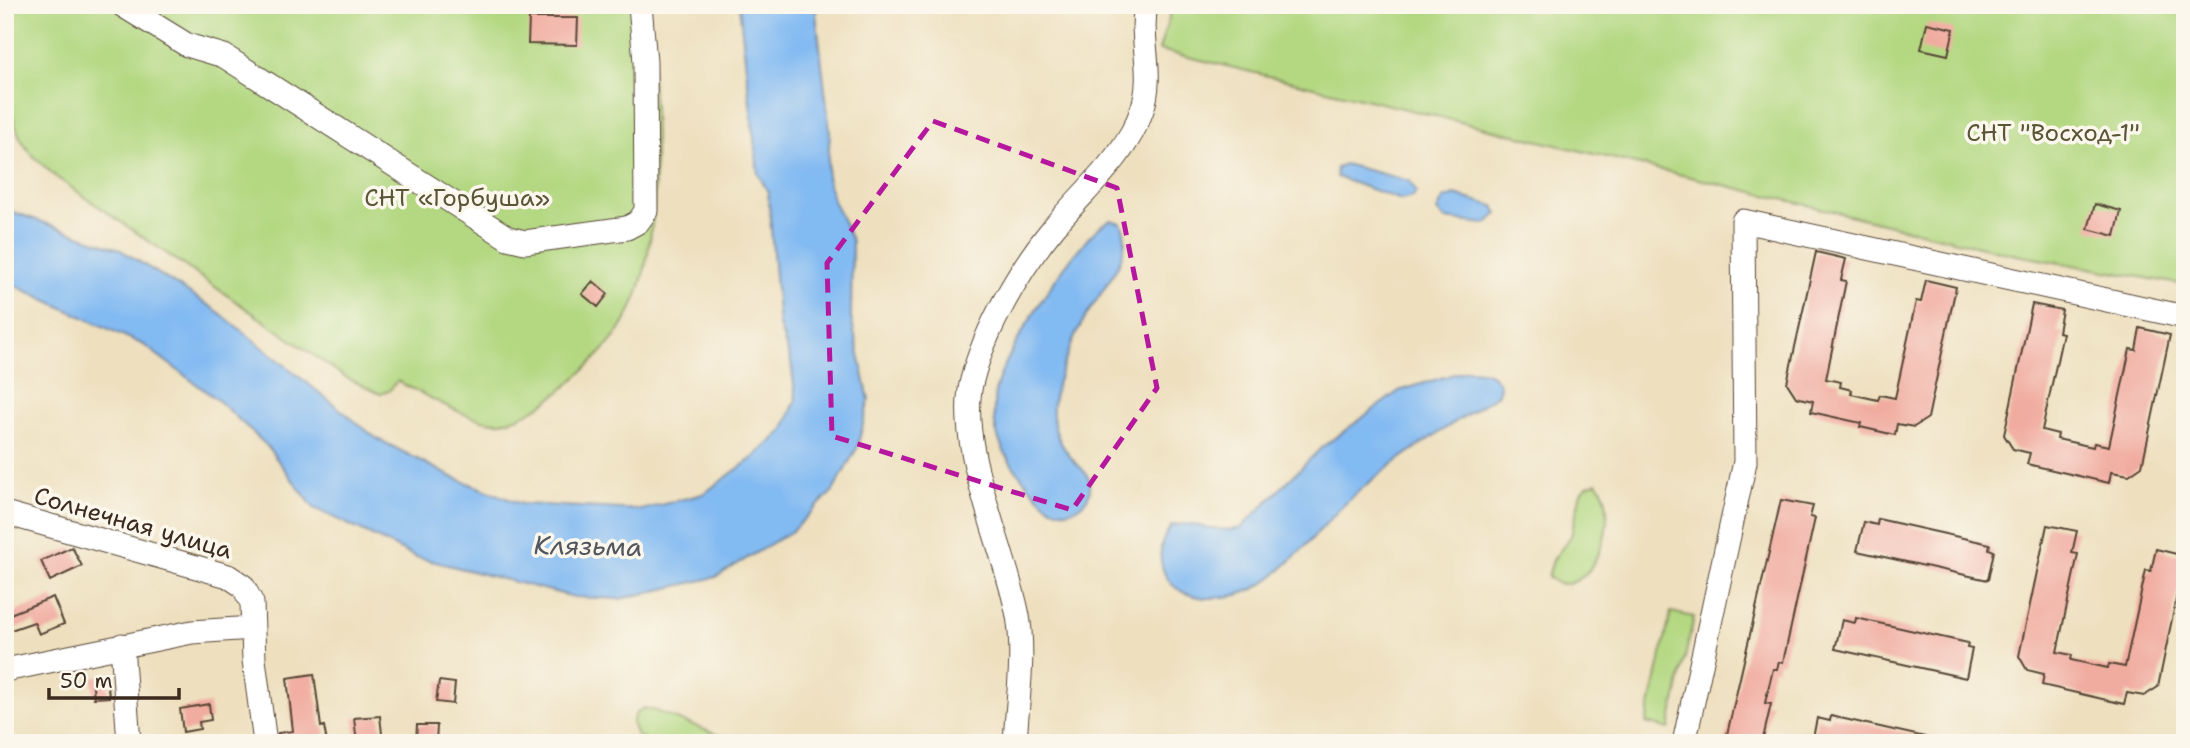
<svg xmlns="http://www.w3.org/2000/svg" width="2190" height="748" font-family="'Shantell Sans',sans-serif">
<style>
.green{fill:#b4d882;stroke:#788150;stroke-width:2}
.water{fill:#82baf2;stroke:#5e7288;stroke-width:2}
.building{fill:#f1aca0}
.lines{fill:none;stroke-linecap:round;stroke-linejoin:round}
.minor-casing{stroke:#564536;stroke-width:25}
.minor{stroke:#fff;stroke-width:23}
.marked{fill:none;stroke:#b5179e;stroke-width:5;stroke-dasharray:14 9;stroke-linejoin:round}
.labels{text-anchor:middle;stroke-width:7;stroke-linejoin:round;paint-order:stroke}
.park-label{font-size:24px;fill:#595637;stroke:#fbf7ec}
.street-label{font-size:24px;fill:#3b2a1e;stroke:#fbf7ec}
.water-label{font-size:26px;font-style:italic;fill:#50555e;stroke:#fbf7ec}
</style>
<rect width="100%" height="100%" fill="#fbf7ec"/>
<filter id="ink" filterUnits="userSpaceOnUse"><feTurbulence type="fractalNoise" baseFrequency=".0143" numOctaves="2"/><feDisplacementMap in="SourceGraphic" scale="14" xChannelSelector="R" yChannelSelector="G"/><feConvolveMatrix kernelMatrix="1 2 1 2 8 2 1 2 1" color-interpolation-filters="sRGB"/></filter>
<filter id="wash" filterUnits="userSpaceOnUse"><feTurbulence type="fractalNoise" baseFrequency=".00686" numOctaves="4" result="noise"/><feDisplacementMap in="SourceGraphic" scale="28" xChannelSelector="R" yChannelSelector="G"/><feGaussianBlur stdDeviation="1.57" result="paint"/><feColorMatrix in="noise" values="0 0 0 0 0 0 0 0 0 0 0 0 0 0 0 0 0 1.4 0 .05"/><feComposite in="paint" operator="in"/></filter>
<g filter="url(#wash)">
<rect width="100%" height="100%" fill="#eee0bf"/>
<!-- green -->
<path class="green" d="M 7,5 L 648,5 C 652,95 671,247 623,325 C 610,346 591,364 573,380 C 555,397 526,419 500,422 C 473,424 422,393 397,381 L 389,391 L 380,394 L 345,377 L 56,177 C 47,168 36,160 28,150 C 1,115 7,47 7,5 Z
M 1173,5 L 2185,5 L 2185,285 L 2016,255 L 1159,50 Z
M 1597,482 C 1626,515 1588,610 1548,577 L 1553,560 L 1571,536 L 1581,492 L 1587,486 Z
M 1671,612 L 1694,617 L 1669,729 L 1646,723 Z
M 644,708 L 656,711 L 739,743 L 656,743 L 637,736 L 632,723 L 636,713 Z"/>
<!-- water -->
<path class="water" d="M 739,5 L 815,5 L 830,132 L 827,177 L 833,200 L 852,241 L 851,318 L 869,400 L 857,448 L 833,491 L 792,531 L 716,577 L 620,599 L 574,597 L 416,557 L 314,508 L 266,445 L 219,401 L 144,345 L 5,281 L 5,209 L 119,249 L 216,310 L 376,438 L 450,476 L 521,504 L 641,510 L 703,494 L 754,457 L 783,431 L 796,400 L 791,362 L 779,325 L 768,192 L 758,174 Z
M 1344,164 L 1410,181 L 1416,192 L 1413,197 L 1401,200 L 1337,177 L 1336,168 Z
M 1455,195 L 1494,206 L 1498,214 L 1485,224 L 1445,219 L 1437,211 L 1443,199 Z
M 1111,220 L 1121,223 C 1136,253 1103,288 1088,313 C 1078,328 1071,344 1065,361 C 1051,399 1044,425 1072,459 C 1079,467 1089,473 1090,484 C 1092,503 1071,516 1054,509 C 1045,505 1037,495 1031,488 C 1010,465 993,441 994,409 C 994,402 994,394 996,388 C 1004,354 1080,231 1111,220 Z
M 1467,370 C 1481,370 1496,371 1500,387 L 1497,395 C 1447,428 1395,458 1350,499 C 1323,524 1288,570 1257,587 C 1228,603 1172,606 1162,566 C 1158,551 1162,538 1171,526 C 1190,519 1217,535 1241,528 L 1321,448 L 1399,391 Z"/>
<g id="blocks">
<!-- building -->
<path class="building" d="M 529,18 L 578,18 L 577,45 L 528,44 Z
M 1927,23 L 1954,29 L 1948,55 L 1921,49 Z
M 2095,204 L 2121,211 L 2115,236 L 2088,229 Z
M 1816,252 L 1846,259 L 1841,280 L 1846,281 L 1826,379 L 1841,382 L 1840,387 L 1852,390 L 1851,394 L 1878,400 L 1880,395 L 1895,398 L 1916,301 L 1921,302 L 1926,280 L 1956,287 L 1928,418 L 1914,427 L 1897,424 L 1895,435 L 1860,427 L 1861,423 L 1811,412 L 1813,401 L 1796,397 L 1787,383 Z
M 593,281 L 608,294 L 598,307 L 582,294 Z
M 2032,304 L 2062,310 L 2058,332 L 2063,333 L 2042,430 L 2058,434 L 2057,439 L 2093,447 L 2094,443 L 2109,446 L 2130,349 L 2136,350 L 2140,328 L 2170,335 L 2142,466 L 2129,475 L 2111,472 L 2109,483 L 2027,464 L 2030,453 L 2013,449 L 2004,435 Z
M 1781,500 L 1813,506 L 1810,517 L 1815,518 L 1790,631 L 1783,662 L 1779,662 L 1777,669 L 1773,669 L 1765,703 L 1771,704 L 1762,743 L 1725,743 Z
M 1878,519 L 1990,544 L 1989,549 L 1994,551 L 1988,580 L 1857,551 L 1864,522 L 1877,525 Z
M 2047,525 L 2077,531 L 2072,553 L 2078,554 L 2057,652 L 2072,655 L 2071,660 L 2108,668 L 2109,664 L 2125,667 L 2146,570 L 2151,571 L 2156,549 L 2185,556 L 2158,687 L 2144,696 L 2127,693 L 2124,704 L 2042,685 L 2044,674 L 2027,670 L 2019,656 Z
M 72,547 L 82,566 L 50,581 L 41,561 Z
M 53,597 L 64,624 L 39,634 L 34,622 L 5,632 L 5,616 Z
M 1856,618 L 1968,643 L 1967,648 L 1972,649 L 1966,678 L 1835,649 L 1842,620 L 1855,623 Z
M 314,674 L 321,727 L 324,726 L 327,743 L 279,743 L 278,733 L 293,731 L 287,678 Z
M 107,676 L 109,697 L 94,698 L 92,677 Z
M 439,681 L 455,683 L 453,704 L 436,702 Z
M 209,704 L 211,720 L 199,722 L 200,729 L 183,732 L 180,709 Z
M 380,716 L 383,743 L 357,743 L 354,718 Z
M 1831,716 L 1925,737 L 1924,743 L 1812,743 L 1817,718 L 1830,721 Z
M 417,725 L 437,725 L 436,743 L 416,743 Z"/>
</g>
</g>
<g filter="url(#ink)">
<use href="#blocks" fill-opacity="0" stroke="#564536" stroke-width="2"/>
<g class="lines">
<!-- minor casing -->
<g class="minor-casing">
<path id="minor" d="M 122,5 L 187,45 L 224,56 L 508,238 L 525,242 L 627,228 L 638,222 L 646,211 L 645,62 L 640,5
M 5,513 L 228,576 L 243,586 L 252,603 L 254,660 L 265,743
M 122,645 L 129,743
M 5,670 L 192,632 L 253,628
M 1015,743 C 1017,702 1025,656 1018,616 C 1005,548 955,444 972,380 C 985,329 1020,268 1054,227 C 1084,190 1126,157 1142,110 C 1155,73 1139,41 1146,5
M 1684,743 L 1745,462 L 1743,221 L 2185,317"/>
</g>
<!-- minor -->
<use href="#minor" class="minor"/>
</g>
</g>
<!-- marked area -->
<path class="marked" d="M 933,121 L 1117,188 L 1157,388 L 1072,510 L 832,436 L 827,263 Z"/>
<g class="labels">
<!-- park labels -->
<g class="park-label">
<text x="2053" y="141">СНТ "Восход-1"</text>
<text x="457" y="206">СНТ «Горбуша»</text>
</g>
<!-- street labels -->
<g class="street-label">
<text transform="translate(133 523) rotate(16)" y="8">Солнечная улица</text>
</g>
<!-- water labels -->
<g class="water-label">
<text transform="translate(588 546) rotate(1)" y="9">Клязьма</text>
</g>
</g>
<!-- margin -->
<rect width="2190" height="748" fill="none" stroke="#fbf7ec" stroke-width="28"/>
<!-- scale -->
<path d="M49 688v10h130v-10" fill="none" stroke="#3b2a1e" stroke-width="3.5"/>
<text x="60" y="688" font-size="21" fill="#3b2a1e" stroke="#fbf7ec" stroke-width="5" paint-order="stroke">50 m</text>
</svg>
